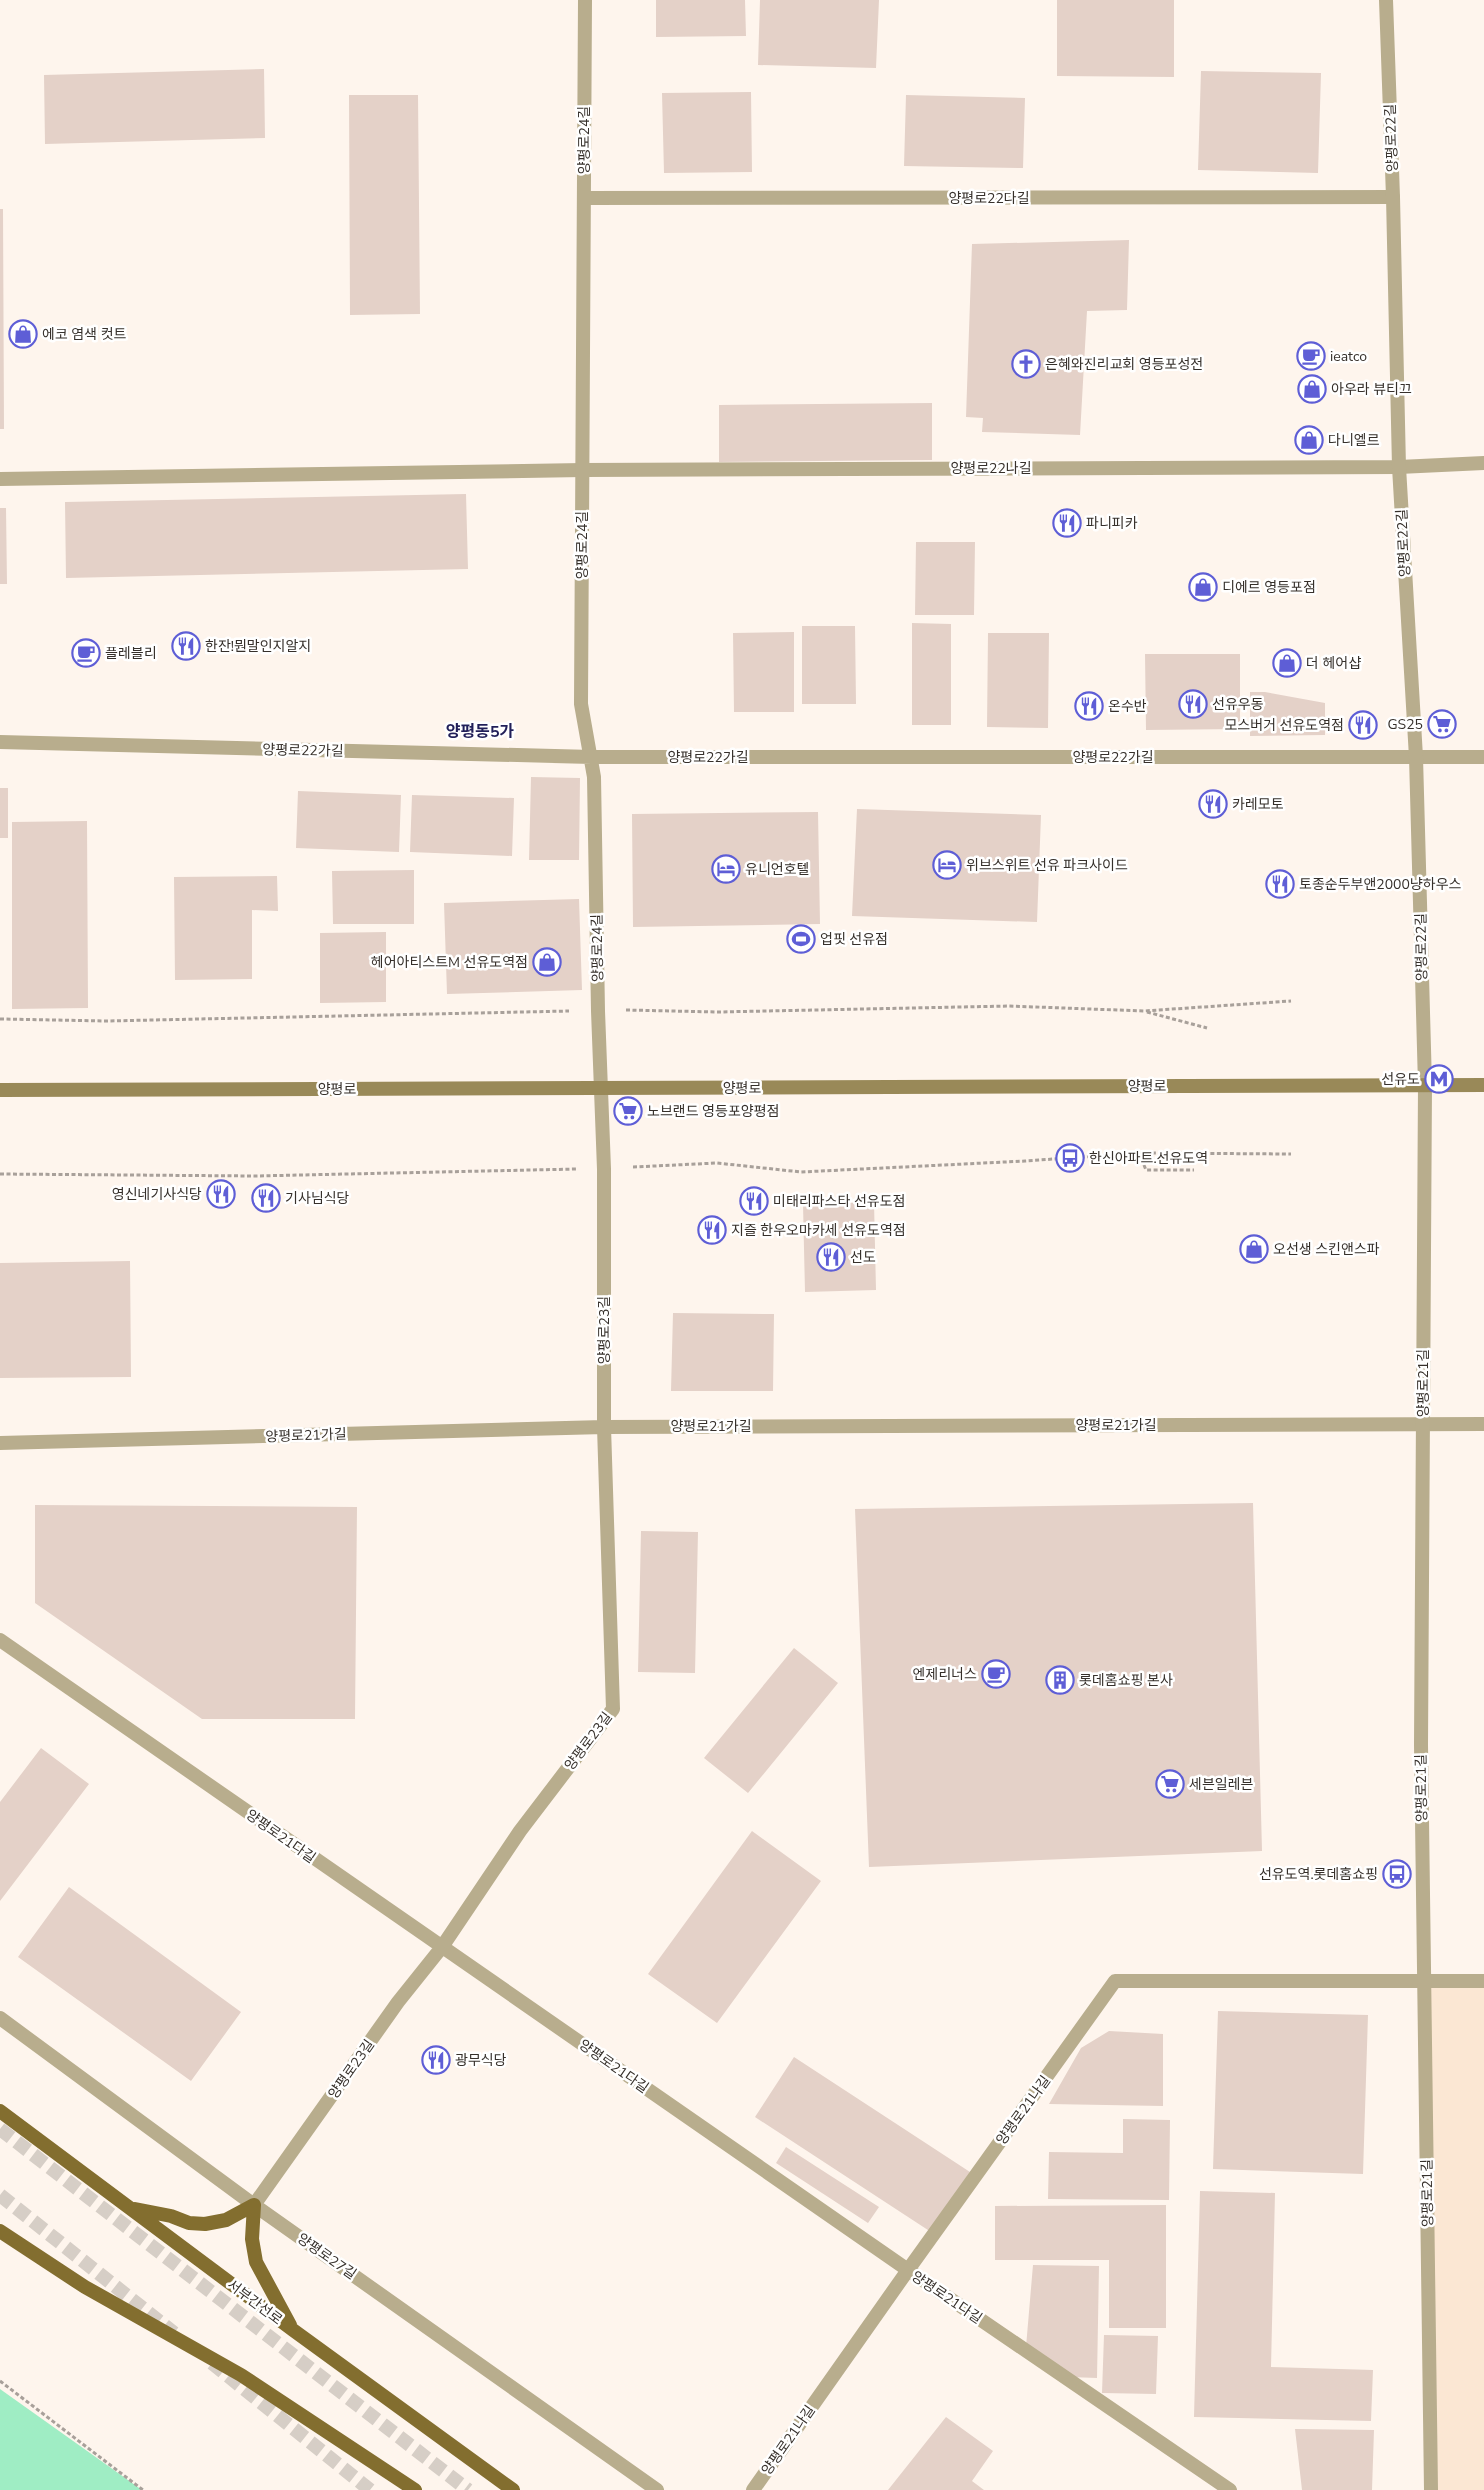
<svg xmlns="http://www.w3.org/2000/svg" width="1484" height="2490" font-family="'Nunito Sans','Noto Sans KR',sans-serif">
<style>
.built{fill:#fbe7d3}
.green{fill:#9fedc4}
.building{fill:#e4d1c8}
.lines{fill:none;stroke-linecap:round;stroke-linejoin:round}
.trunk-tunnel{stroke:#d6cec6;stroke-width:14;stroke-dasharray:14 7;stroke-linecap:butt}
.path{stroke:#a8a09a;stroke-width:3;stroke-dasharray:4 2.5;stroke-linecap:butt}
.service{stroke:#b8ad8d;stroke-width:14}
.pedestrian{stroke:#b8ad8d;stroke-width:14}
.minor{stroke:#b8ad8d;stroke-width:14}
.tertiary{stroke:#b8ad8d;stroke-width:14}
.secondary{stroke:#998958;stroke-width:14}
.primary{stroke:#836e2f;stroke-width:14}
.labels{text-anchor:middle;stroke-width:5;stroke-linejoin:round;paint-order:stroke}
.street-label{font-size:14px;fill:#36302b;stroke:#fff}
.poi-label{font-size:14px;fill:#36302b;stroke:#fff;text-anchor:start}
.quarter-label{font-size:16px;font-weight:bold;fill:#211f59;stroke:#fff}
</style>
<rect width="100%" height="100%" fill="#fef5ed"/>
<!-- built -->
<path class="built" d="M 1424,1981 L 1484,1981 L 1484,2490 L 1431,2490 Z"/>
<!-- green -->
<path class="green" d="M 0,2389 L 142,2490 L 0,2490 Z"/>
<!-- building -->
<path class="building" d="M 656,0 L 745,0 L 746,36 L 656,37 Z
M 760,0 L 879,0 L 876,68 L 758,65 Z
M 1057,0 L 1174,0 L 1174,77 L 1057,76 Z
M 264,69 L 265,138 L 45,144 L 44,75 Z
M 1201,71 L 1321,73 L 1318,173 L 1198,170 Z
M 751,92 L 752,172 L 664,173 L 662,93 Z
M 349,95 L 418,95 L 420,314 L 350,315 Z
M 906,95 L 1025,98 L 1023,168 L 904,166 Z
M 0,209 L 3,209 L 4,429 L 0,429 Z
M 1129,240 L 1127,310 L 1087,311 L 1080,435 L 982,432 L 983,418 L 966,417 L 972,244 Z
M 932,403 L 932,460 L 719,462 L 719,405 Z
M 466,494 L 468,569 L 66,578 L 65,502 Z
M 0,508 L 6,508 L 7,584 L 0,584 Z
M 916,542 L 975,542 L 974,615 L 915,615 Z
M 912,623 L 951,624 L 951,725 L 912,725 Z
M 802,626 L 855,626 L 856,704 L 802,704 Z
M 794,632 L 794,712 L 734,712 L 733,633 Z
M 988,633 L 1049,633 L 1048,728 L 987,727 Z
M 1145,654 L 1240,654 L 1240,729 L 1146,730 Z
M 1250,692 L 1265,692 L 1325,703 L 1325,735 L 1250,736 Z
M 531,777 L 580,778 L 579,860 L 529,860 Z
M 0,788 L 8,788 L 8,838 L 0,838 Z
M 298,791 L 401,795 L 399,852 L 296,848 Z
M 412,795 L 514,798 L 512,856 L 410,852 Z
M 857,809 L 1041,815 L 1037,922 L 852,916 Z
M 818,812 L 820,924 L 633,927 L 632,814 Z
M 87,821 L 88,1008 L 12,1009 L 12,822 Z
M 414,870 L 414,924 L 333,924 L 332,871 Z
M 277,876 L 278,911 L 252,910 L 252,979 L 175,980 L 174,877 Z
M 579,899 L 582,990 L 447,994 L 444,903 Z
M 386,932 L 386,1002 L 320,1003 L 320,933 Z
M 874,1202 L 876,1290 L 805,1292 L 803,1204 Z
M 130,1261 L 131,1377 L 0,1378 L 0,1263 Z
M 673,1313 L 774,1314 L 773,1391 L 671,1391 Z
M 1253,1503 L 1262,1851 L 869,1867 L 855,1509 Z
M 35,1505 L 357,1507 L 355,1719 L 202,1719 L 35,1603 Z
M 641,1531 L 698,1532 L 695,1673 L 638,1672 Z
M 794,1648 L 838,1683 L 748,1793 L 704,1758 Z
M 41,1748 L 89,1784 L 0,1901 L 0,1802 Z
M 752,1831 L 821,1881 L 717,2023 L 648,1974 Z
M 69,1887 L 241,2012 L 191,2081 L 18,1957 Z
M 1218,2011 L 1368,2015 L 1363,2174 L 1213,2169 Z
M 1109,2031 L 1163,2034 L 1163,2106 L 1049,2104 L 1081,2048 Z
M 794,2057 L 970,2172 L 931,2232 L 755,2117 Z
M 1123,2119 L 1170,2120 L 1169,2200 L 1048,2199 L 1049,2152 L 1123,2153 Z
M 786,2147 L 879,2207 L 868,2223 L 776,2163 Z
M 1200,2191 L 1275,2193 L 1271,2367 L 1373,2370 L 1371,2421 L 1194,2417 Z
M 1166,2205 L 1166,2328 L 1109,2328 L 1109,2260 L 995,2260 L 995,2206 Z
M 1033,2265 L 1099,2266 L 1097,2378 L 1070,2377 L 1026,2347 Z
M 1104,2335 L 1158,2336 L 1156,2394 L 1102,2393 Z
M 946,2417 L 993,2451 L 972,2481 L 984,2490 L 888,2490 Z
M 1295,2429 L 1374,2430 L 1372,2490 L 1302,2490 Z"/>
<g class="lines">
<!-- trunk-tunnel -->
<path class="trunk-tunnel" d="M 0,2129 L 468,2490
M 0,2195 L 174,2333
M 212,2363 L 370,2490"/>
<!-- path -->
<path class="path" d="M 626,1010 L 718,1012 L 1009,1006 L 1144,1011 L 1291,1001
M 1147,1012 L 1207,1028
M 0,1019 L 107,1021 L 569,1011
M 1139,1153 L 1146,1170 L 1194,1170
M 633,1167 L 717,1163 L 801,1172 L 1025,1161 L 1139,1153 L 1291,1154
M 0,1174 L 255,1176 L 577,1169
M 0,2381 L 143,2490"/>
<!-- service -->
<path class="service" d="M 0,479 L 583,470"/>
<!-- pedestrian -->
<path class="pedestrian" d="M 0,2018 L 254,2205"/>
<!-- minor -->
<path class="minor" d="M 585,0 L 581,704 L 594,777 L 598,1011 L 604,1169 L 604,1427 L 613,1709 L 520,1831 L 442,1947 L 398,2002 L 254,2205 L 657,2490
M 584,198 L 1393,197
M 583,470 L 1399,467 L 1484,463
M 0,742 L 592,757 L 1484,757
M 0,1443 L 604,1427 L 1484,1424
M 0,1640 L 908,2270 L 1230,2490
M 753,2490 L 908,2270 L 1115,1981 L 1484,1981"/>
<!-- tertiary -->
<path class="tertiary" d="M 1386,0 L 1393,197 L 1399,467 L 1416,757 L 1425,1085 L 1421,1745 L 1431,2490"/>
<!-- secondary -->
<path class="secondary" d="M 0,1090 L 1484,1085"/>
<!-- primary -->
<path class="primary" d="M 0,2111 L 293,2330 L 513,2490
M 254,2205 L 252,2239 L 256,2262 L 290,2325
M 135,2209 L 171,2216 L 189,2223 L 205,2224 L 226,2220 L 254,2205
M 0,2231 L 85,2287 L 241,2375 L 415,2490"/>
</g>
<!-- icons -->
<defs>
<g id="shop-ring" transform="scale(1.4375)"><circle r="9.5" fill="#fff" stroke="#5e5ed6" stroke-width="1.5"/><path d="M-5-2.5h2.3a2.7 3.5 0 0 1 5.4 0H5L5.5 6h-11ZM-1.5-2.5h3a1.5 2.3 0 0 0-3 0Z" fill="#5e5ed6"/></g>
<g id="cafe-ring" transform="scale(1.4375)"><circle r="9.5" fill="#fff" stroke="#5e5ed6" stroke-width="1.5"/><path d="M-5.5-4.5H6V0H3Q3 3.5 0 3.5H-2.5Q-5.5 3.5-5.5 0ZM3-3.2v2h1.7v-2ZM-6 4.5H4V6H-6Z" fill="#5e5ed6"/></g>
<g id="church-ring" transform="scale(1.4375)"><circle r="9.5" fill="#fff" stroke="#5e5ed6" stroke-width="1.5"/><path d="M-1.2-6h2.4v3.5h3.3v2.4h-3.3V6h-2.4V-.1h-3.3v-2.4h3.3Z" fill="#5e5ed6"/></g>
<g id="restaurant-ring" transform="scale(1.4375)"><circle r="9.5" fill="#fff" stroke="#5e5ed6" stroke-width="1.5"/><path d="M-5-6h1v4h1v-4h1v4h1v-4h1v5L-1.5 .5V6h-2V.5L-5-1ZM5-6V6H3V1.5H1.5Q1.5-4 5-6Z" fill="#5e5ed6"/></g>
<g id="supermarket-ring" transform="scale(1.4375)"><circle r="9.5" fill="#fff" stroke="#5e5ed6" stroke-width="1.5"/><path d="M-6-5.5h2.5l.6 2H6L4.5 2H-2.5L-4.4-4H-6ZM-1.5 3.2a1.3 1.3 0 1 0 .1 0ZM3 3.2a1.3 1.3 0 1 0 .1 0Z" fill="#5e5ed6"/></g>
<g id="hotel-ring" transform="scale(1.4375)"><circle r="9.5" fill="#fff" stroke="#5e5ed6" stroke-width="1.5"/><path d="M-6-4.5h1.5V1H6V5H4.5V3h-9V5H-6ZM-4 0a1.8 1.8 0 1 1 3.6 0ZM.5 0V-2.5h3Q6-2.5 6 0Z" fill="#5e5ed6"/></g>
<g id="stadium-ring" transform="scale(1.4375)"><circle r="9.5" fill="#fff" stroke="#5e5ed6" stroke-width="1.5"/><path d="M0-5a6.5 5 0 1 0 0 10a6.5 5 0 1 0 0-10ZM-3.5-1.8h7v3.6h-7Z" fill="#5e5ed6"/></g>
<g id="metro-ring" transform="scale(1.4375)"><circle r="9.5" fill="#fff" stroke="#5e5ed6" stroke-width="1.5"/><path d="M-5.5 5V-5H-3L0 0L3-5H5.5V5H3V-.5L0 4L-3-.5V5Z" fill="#5e5ed6"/></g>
<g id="bus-ring" transform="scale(1.4375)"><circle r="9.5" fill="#fff" stroke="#5e5ed6" stroke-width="1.5"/><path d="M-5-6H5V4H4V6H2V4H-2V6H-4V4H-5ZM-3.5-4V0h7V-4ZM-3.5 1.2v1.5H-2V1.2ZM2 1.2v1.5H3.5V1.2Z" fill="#5e5ed6"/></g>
<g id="building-ring" transform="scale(1.4375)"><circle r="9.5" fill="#fff" stroke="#5e5ed6" stroke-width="1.5"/><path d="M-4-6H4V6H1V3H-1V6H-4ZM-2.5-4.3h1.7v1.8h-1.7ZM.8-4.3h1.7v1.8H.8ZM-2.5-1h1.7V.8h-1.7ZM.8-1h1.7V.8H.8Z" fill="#5e5ed6"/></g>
</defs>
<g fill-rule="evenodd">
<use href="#shop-ring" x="23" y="334"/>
<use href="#cafe-ring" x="1311" y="356"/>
<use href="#church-ring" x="1026" y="364"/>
<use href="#shop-ring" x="1312" y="389"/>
<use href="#shop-ring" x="1309" y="440"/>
<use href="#restaurant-ring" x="1067" y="523"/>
<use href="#shop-ring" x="1203" y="587"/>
<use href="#restaurant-ring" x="186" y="646"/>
<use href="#cafe-ring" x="86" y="653"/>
<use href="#shop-ring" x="1287" y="663"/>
<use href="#restaurant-ring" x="1193" y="704"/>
<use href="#restaurant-ring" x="1089" y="706"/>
<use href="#supermarket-ring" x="1442" y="724"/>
<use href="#restaurant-ring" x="1363" y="725"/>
<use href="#restaurant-ring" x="1213" y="804"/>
<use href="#hotel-ring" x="947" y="865"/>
<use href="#hotel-ring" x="726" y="869"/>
<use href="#restaurant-ring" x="1280" y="884"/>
<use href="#stadium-ring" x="801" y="939"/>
<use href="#shop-ring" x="547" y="962"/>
<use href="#metro-ring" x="1439" y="1079"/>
<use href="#supermarket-ring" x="628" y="1111"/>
<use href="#bus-ring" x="1070" y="1158"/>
<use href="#restaurant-ring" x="221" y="1194"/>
<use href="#restaurant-ring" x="266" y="1198"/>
<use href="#restaurant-ring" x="754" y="1201"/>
<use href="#restaurant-ring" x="712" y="1230"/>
<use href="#shop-ring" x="1254" y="1249"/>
<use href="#restaurant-ring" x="831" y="1257"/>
<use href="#cafe-ring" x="996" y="1674"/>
<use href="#building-ring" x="1060" y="1680"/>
<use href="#supermarket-ring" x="1170" y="1784"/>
<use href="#bus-ring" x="1397" y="1874"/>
<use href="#restaurant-ring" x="436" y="2060"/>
</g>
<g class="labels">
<!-- street labels -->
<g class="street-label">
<text transform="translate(1391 138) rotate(-92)" y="5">양평로22길</text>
<text transform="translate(584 140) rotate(-90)" y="5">양평로24길</text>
<text x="989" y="203">양평로22다길</text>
<text x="991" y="473">양평로22나길</text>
<text transform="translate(1403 543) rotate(-93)" y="5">양평로22길</text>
<text transform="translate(582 545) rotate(-90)" y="5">양평로24길</text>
<text transform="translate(303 750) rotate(1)" y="5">양평로22가길</text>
<text x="708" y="762">양평로22가길</text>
<text x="1113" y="762">양평로22가길</text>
<text transform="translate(1421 947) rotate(-91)" y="5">양평로22길</text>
<text transform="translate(597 948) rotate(-91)" y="5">양평로24길</text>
<text x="1147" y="1091">양평로</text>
<text x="742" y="1093">양평로</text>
<text x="337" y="1094">양평로</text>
<text transform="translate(604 1330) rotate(-90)" y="5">양평로23길</text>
<text transform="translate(1423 1383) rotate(-90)" y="5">양평로21길</text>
<text x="1116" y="1430">양평로21가길</text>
<text x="711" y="1431">양평로21가길</text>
<text transform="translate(306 1435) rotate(-2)" y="5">양평로21가길</text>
<text transform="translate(588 1741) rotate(-53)" y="5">양평로23길</text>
<text transform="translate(1421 1788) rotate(-91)" y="5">양평로21길</text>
<text transform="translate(281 1836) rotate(35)" y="5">양평로21다길</text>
<text transform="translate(614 2066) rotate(35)" y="5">양평로21다길</text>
<text transform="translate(351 2069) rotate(-55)" y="5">양평로23길</text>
<text transform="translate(1023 2110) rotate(-54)" y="5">양평로21나길</text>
<text transform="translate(1427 2193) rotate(-91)" y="5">양평로21길</text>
<text transform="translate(327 2256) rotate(35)" y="5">양평로27길</text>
<text transform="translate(947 2297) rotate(34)" y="5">양평로21다길</text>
<text transform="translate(255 2302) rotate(37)" y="5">서부간선로</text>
<text transform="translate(788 2440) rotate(-55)" y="5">양평로21나길</text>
</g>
<!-- poi labels -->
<g class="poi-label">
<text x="42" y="339">에코 염색 컷트</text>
<text x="1330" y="361">ieatco</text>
<text x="1045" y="369">은혜와진리교회 영등포성전</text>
<text x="1331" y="394">아우라 뷰티끄</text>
<text x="1328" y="445">다니엘르</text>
<text x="1086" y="528">파니피카</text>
<text x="1222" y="592">디에르 영등포점</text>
<text x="205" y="651">한잔!뭔말인지알지</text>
<text x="105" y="658">플레블리</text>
<text x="1306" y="668">더 헤어샵</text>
<text x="1212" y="709">선유우동</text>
<text x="1108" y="711">온수반</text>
<text x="1423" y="729" text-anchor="end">GS25</text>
<text x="1344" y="730" text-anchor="end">모스버거 선유도역점</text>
<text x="1232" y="809">카레모토</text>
<text x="966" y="870">위브스위트 선유 파크사이드</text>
<text x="745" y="874">유니언호텔</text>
<text x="1299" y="889">토종순두부앤2000냥하우스</text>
<text x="820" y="944">업핏 선유점</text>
<text x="528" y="967" text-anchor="end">헤어아티스트M 선유도역점</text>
<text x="1420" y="1084" text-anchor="end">선유도</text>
<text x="647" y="1116">노브랜드 영등포양평점</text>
<text x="1089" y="1163">한신아파트.선유도역</text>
<text x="202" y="1199" text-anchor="end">영신네기사식당</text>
<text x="285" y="1203">기사님식당</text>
<text x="773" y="1206">미태리파스타 선유도점</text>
<text x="731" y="1235">지즐 한우오마카세 선유도역점</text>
<text x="1273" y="1254">오선생 스킨앤스파</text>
<text x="850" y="1262">선도</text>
<text x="977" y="1679" text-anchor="end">엔제리너스</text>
<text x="1079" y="1685">롯데홈쇼핑 본사</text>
<text x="1189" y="1789">세븐일레븐</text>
<text x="1378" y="1879" text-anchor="end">선유도역.롯데홈쇼핑</text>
<text x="455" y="2065">광무식당</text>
</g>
<!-- quarter labels -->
<g class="quarter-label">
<text x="480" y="737">양평동5가</text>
</g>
</g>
</svg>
